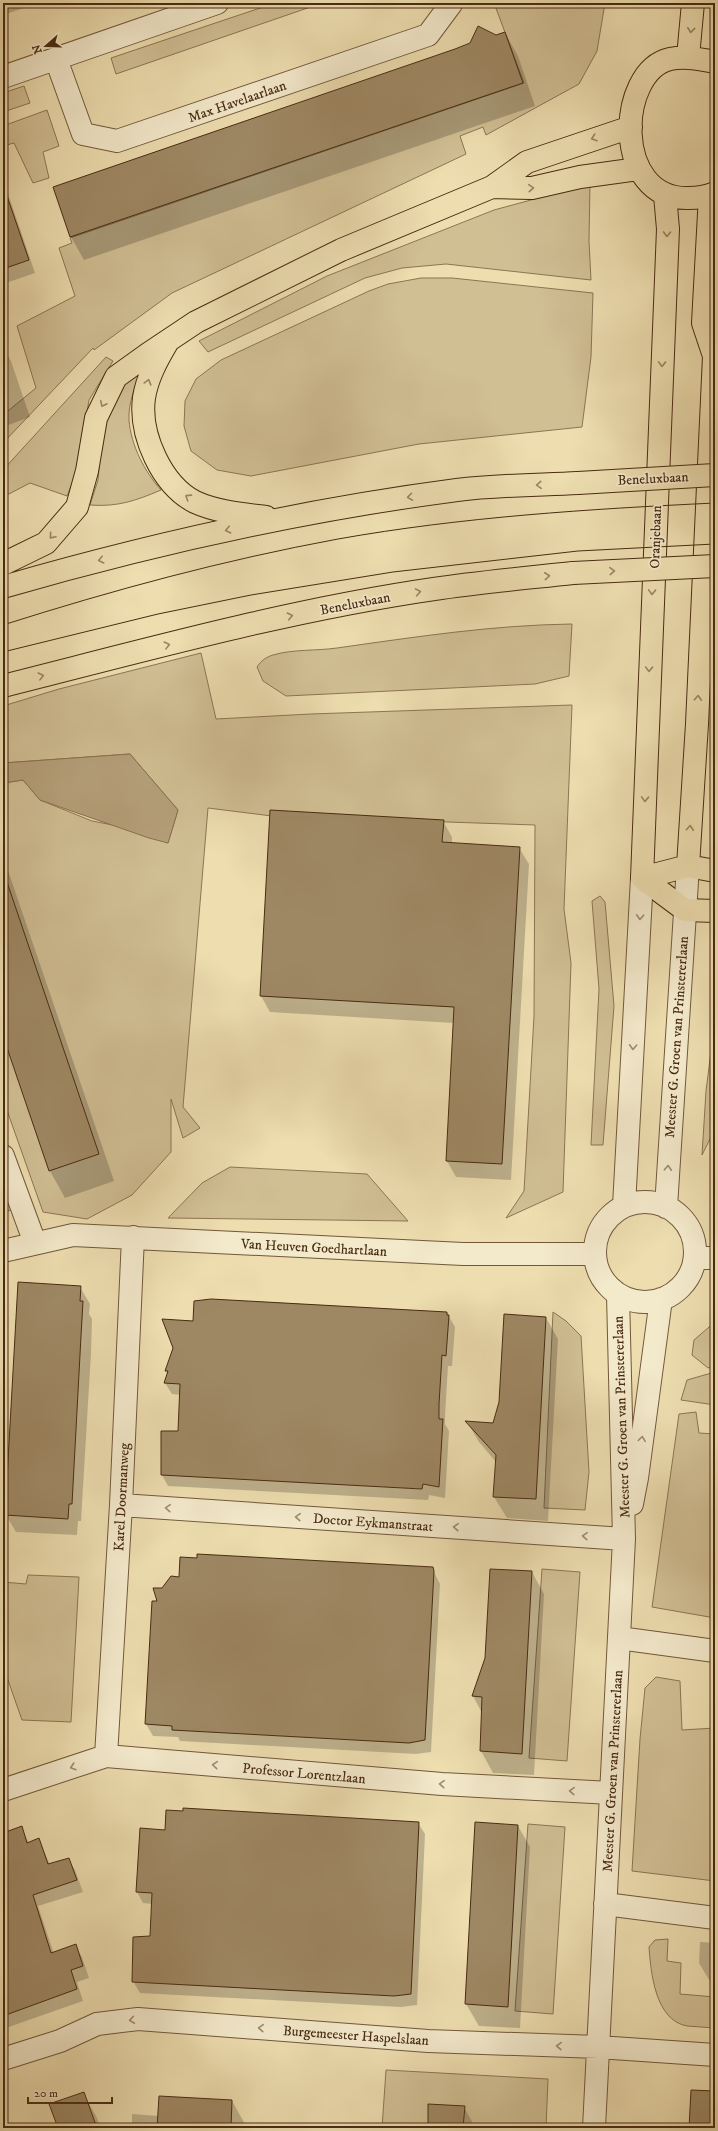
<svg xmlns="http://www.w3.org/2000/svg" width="718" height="2131" font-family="'IM FELL DW Pica',serif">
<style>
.green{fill:#d1bf94;stroke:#8d7553}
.water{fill:#b5a07a;stroke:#8a7150}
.shadow{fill:#0003}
.building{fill:#9e8864;stroke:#492b12}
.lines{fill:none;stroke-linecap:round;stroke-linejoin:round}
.minor-casing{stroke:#725839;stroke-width:24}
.major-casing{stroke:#492b12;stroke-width:24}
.minor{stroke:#f3e9cb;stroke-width:22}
.major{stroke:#edddaf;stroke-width:22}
.tram{stroke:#492b12;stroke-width:1}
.major-bridge-casing{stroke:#492b12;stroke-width:24;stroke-linecap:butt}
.major-bridge{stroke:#edddaf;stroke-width:22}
.oneway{stroke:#9b8460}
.oneway2{stroke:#9e8a6e}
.labels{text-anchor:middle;stroke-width:3.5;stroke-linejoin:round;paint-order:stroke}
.street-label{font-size:14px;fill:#492b12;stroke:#f3e9cb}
</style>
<rect width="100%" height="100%" fill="#edddaf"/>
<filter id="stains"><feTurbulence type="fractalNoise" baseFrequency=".005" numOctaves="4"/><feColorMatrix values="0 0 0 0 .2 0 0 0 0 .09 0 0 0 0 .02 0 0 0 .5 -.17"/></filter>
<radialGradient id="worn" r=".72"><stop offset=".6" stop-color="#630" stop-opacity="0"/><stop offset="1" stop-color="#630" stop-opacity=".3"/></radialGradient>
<!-- green -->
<path class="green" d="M 275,3 L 322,3 L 116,74 L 111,58 Z
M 494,3 L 605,3 L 597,51 L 579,84 L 486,135 L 483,127 L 460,136 L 466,154 L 172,293 L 94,350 L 93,348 L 3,443 L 3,415 L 36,388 L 17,326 L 75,296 L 59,248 L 72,243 L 70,238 L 524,83 Z
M 24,86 L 30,103 L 3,112 L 3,93 Z
M 47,110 L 59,146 L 43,152 L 49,178 L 33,183 L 14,143 L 3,146 L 3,126 Z
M 590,184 L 589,241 L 591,280 L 446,264 L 402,268 L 365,278 L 208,352 L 199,341 L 327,276 L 494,210 Z
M 421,278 L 452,278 L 593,293 L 591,357 L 582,427 L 419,444 L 251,476 L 217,470 L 191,451 L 184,426 L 185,401 L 196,379 L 221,360 L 369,291 L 388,284 Z
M 106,357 L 113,361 L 89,400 L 77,471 L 67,496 L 30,483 L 3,497 L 3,470 Z
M 133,369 L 140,372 C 135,387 128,404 129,420 C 131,446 145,472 161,490 C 135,501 118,507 90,505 L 98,480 L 102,434 L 115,394 Z
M 572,624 L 569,676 L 535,684 L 286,696 L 263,681 L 257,667 C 261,661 266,657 273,655 C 293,649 316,651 337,648 C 415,637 493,625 572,624 Z
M 201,653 L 216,719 L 311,714 L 572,705 L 564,909 L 571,963 L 563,1192 L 506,1218 L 524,1191 L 534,1016 L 535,825 L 272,816 L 208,808 L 183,1107 L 200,1128 L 183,1138 L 171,1099 L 171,1152 L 132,1195 L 87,1219 L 43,1212 L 3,1099 L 3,783 L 23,780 L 40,800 L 92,821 L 118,826 L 168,843 L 178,810 L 130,754 L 3,763 L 3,706 L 59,689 Z
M 600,896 L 605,902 L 614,1006 L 603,1145 L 591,1145 L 599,989 L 592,901 Z
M 715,1020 L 715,1129 L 702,1155 L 706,1091 Z
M 230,1167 L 367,1174 L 408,1221 L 168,1218 L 202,1183 Z
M 3,1174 L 17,1209 L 3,1212 Z
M 553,1312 L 566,1321 L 581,1336 L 589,1472 L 585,1510 L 544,1508 Z
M 715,1322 L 715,1366 L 708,1368 L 692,1355 L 694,1340 Z
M 715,1372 L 715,1405 L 681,1400 L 687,1380 Z
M 696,1412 L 699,1433 L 715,1434 L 715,1618 L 652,1607 L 679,1414 Z
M 542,1569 L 580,1572 L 567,1761 L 529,1758 Z
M 28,1575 L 79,1577 L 71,1722 L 22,1720 L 3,1666 L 3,1582 L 26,1584 Z
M 656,1677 L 680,1681 L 682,1730 L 715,1728 L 715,1881 L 632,1871 L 640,1739 L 645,1688 Z
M 528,1824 L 565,1827 L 553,2014 L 515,2011 Z
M 668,1939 L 667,1961 L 681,1963 L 680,1994 L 715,1997 L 715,2028 C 706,2027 696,2027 687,2026 C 655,2020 651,1973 649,1947 L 655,1940 Z
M 386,2070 L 548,2079 L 546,2128 L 382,2128 Z"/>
<!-- water -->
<path class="water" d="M 130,754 L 178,810 L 168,843 L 149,838 L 40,800 L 23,780 L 3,783 L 3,763 Z"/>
<!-- shadow -->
<path class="shadow" d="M 3,3 L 39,3 L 3,15 Z
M 505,33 L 518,56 L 535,106 L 84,260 L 71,237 L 54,188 Z
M 3,179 L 35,273 L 3,284 Z
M 3,347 L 11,361 L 30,417 L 3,427 Z
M 271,811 L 443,821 L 452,837 L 452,844 L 519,848 L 529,864 L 511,1180 L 456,1177 L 447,1161 L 454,1023 L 270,1012 L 261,996 Z
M 3,856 L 114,1181 L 65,1198 L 50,1171 L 3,1033 Z
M 19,1283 L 80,1287 L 90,1304 L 89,1314 L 92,1319 L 91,1353 L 81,1521 L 78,1521 L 77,1535 L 16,1532 L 6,1515 Z
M 447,1313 L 455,1327 L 452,1366 L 448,1366 L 445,1416 L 445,1424 L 449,1431 L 445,1498 L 429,1495 L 428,1500 L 168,1486 L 162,1475 L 179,1432 L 181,1395 L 172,1394 L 165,1383 L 168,1375 L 166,1371 L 194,1322 Z
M 546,1318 L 558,1339 L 548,1521 L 507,1518 L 494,1497 L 496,1462 L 479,1442 L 467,1422 L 494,1424 Z
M 432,1568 L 440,1584 L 431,1752 L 416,1754 L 180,1741 L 178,1737 L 153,1736 L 146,1724 L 153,1602 Z
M 532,1572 L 544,1594 L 534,1775 L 493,1773 L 481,1751 L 482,1713 L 473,1696 L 486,1658 Z
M 715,1678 L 715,1702 L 713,1699 Z
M 3,1725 L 8,1739 L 3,1740 Z
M 418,1823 L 425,1834 L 417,2005 L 401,2007 L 140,1993 L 133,1981 L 151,1937 L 153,1904 L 143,1903 L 137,1892 L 166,1831 Z
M 476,1823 L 518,1826 L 530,1847 L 520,2028 L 479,2026 L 466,2004 Z
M 21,1827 L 29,1843 L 39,1839 L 50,1865 L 68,1859 L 75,1870 L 83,1892 L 38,1906 L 54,1954 L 75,1946 L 82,1957 L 89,1978 L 77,1982 L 83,2001 L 3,2029 L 3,1834 Z
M 700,1942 L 715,1943 L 715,1990 L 699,1963 Z
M 83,2093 L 96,2116 L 101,2128 L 59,2128 Z
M 232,2101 L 245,2124 L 244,2128 L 132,2128 L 132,2114 L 159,2116 Z
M 464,2107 L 474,2125 L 474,2128 L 429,2128 Z"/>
<!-- building -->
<path class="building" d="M 478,26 L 496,35 L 505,32 L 523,83 L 70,237 L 53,187 L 455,49 L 470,43 Z
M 3,196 L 7,196 L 29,260 L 3,269 Z
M 270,810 L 444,820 L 442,842 L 520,847 L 502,1164 L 446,1161 L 454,1007 L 260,996 Z
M 7,882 L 99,1154 L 49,1171 L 3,1036 L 3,883 Z
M 18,1282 L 81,1286 L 80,1301 L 83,1301 L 81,1336 L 72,1504 L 69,1504 L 68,1519 L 5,1515 Z
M 211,1299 L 447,1312 L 447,1315 L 449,1315 L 446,1356 L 442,1355 L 439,1404 L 439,1419 L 443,1419 L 439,1487 L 423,1484 L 422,1489 L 161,1475 L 161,1431 L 178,1431 L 180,1384 L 164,1383 L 168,1371 L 165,1371 L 173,1348 L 162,1319 L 193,1321 L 194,1301 Z
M 504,1314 L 546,1317 L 536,1499 L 493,1497 L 496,1455 L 465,1421 L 493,1423 L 499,1402 Z
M 197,1554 L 433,1567 L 434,1571 L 425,1740 L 409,1743 L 172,1730 L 172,1726 L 145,1724 L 152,1601 L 157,1601 L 153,1588 L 162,1588 L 171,1576 L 179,1577 L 180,1557 L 197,1558 Z
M 490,1569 L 532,1571 L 522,1754 L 480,1751 L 482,1697 L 472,1696 L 485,1658 Z
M 183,1808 L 419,1822 L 411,1994 L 394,1996 L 132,1982 L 133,1937 L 150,1936 L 152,1893 L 136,1892 L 140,1828 L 165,1830 L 166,1810 L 183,1811 Z
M 475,1822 L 518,1825 L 508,2007 L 465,2004 Z
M 22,1826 L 27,1843 L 39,1838 L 48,1864 L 69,1858 L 77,1880 L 33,1895 L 51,1953 L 76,1944 L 83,1966 L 71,1970 L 77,1989 L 3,2016 L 3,1833 Z
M 691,2090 L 715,2091 L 715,2128 L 689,2128 Z
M 84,2092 L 97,2128 L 58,2128 L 49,2104 Z
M 159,2096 L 232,2100 L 231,2128 L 157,2128 Z
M 428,2104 L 465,2106 L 463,2128 L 428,2128 Z"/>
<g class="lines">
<!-- minor casing -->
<g class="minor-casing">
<path id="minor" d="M 56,59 L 83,134 L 117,141 L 428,35 L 451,4
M 3,77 L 217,3
M 3,1156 L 35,1243
M595 1252a50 50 0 1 1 100 0a50 50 0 1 1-100 0Z
M 624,1206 L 642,878
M 666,1207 L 688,866
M 3,1251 L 73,1235 L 463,1254 L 595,1254
M 695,1258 L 715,1258
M 632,1504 L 637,1478 L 661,1299
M 121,1505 L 624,1539
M 619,1638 L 715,1651
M 106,1756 L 121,1505 L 133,1237
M 3,1790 L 106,1756 L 442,1784 L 611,1793
M 605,1904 L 715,1918
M 3,2059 L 60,2041 L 97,2024 L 138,2019 L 428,2041 L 598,2047 L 715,2055
M 594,2128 L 624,1539 L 618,1295"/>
</g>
<!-- major casing -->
<g class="major-casing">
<path id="major" d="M 688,57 L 693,3
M 715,62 C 700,59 685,56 670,59 C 617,71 612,200 688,198 C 697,198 706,197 715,193
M 492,187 L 532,188 L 580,177 L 638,169
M 167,343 C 157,360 147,378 144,398 C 139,435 162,485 195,502 C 217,512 242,514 266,517
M 3,564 L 46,543 L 77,507 L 87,471 L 96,418 L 116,377 L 148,354 L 196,322 L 341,250 L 492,187 L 527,162 L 631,127
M 3,587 C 152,544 304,510 457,490 C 497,485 538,485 578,483
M 3,686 C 146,650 289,610 434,589 C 480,582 527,578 573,573
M 688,866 L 697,724 L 714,356 L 703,323 L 710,195
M 642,878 L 668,229 L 665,195
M 642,878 L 685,910 L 715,911
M 642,878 L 688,866 L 715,871"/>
</g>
<!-- minor -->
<use href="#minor" class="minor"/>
<!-- major -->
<use href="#major" class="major"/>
<!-- tram -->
<path class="tram" d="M 3,625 C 113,590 224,560 338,539 C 462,517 589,509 715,503
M 3,652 L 158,614 L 251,595 L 393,572 L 578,551 L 715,544"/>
<!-- major-bridge casing -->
<g class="major-bridge-casing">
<path id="major-bridge" d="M 578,483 L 715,475
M 573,573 L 715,566"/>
</g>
<!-- major-bridge -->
<use href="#major-bridge" class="major-bridge"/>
</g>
<!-- one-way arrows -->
<defs><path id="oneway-chevron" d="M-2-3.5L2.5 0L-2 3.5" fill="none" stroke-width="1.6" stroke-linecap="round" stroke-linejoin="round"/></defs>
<g class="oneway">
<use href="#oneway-chevron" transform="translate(691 30) rotate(96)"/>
<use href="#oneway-chevron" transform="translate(594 138) rotate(162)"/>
<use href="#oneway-chevron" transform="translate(531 188) rotate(-4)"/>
<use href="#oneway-chevron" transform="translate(667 234) rotate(91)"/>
<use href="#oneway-chevron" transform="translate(662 364) rotate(92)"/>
<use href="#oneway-chevron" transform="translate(148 382) rotate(-75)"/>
<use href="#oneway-chevron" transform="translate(103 404) rotate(116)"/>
<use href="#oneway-chevron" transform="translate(539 485) rotate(176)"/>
<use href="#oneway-chevron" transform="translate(188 497) rotate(-147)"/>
<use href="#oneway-chevron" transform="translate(410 497) rotate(172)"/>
<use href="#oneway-chevron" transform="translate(228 530) rotate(167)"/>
<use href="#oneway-chevron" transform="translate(52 536) rotate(131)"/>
<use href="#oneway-chevron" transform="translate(101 560) rotate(167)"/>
<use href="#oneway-chevron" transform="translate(612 571) rotate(-3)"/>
<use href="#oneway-chevron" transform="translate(547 576) rotate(-6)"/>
<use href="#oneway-chevron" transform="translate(418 592) rotate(-10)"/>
<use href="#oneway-chevron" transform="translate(652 592) rotate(92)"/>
<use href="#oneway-chevron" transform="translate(290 616) rotate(-12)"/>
<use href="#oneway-chevron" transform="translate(167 645) rotate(-14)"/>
<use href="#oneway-chevron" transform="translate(649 669) rotate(92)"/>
<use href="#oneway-chevron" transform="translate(41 676) rotate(-14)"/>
<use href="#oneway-chevron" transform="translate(698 698) rotate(-87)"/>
<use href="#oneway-chevron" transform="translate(645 799) rotate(92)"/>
<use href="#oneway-chevron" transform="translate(690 828) rotate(-86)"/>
</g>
<g class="oneway2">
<use href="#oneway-chevron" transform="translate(640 917) rotate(93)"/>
<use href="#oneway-chevron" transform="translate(633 1047) rotate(93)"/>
<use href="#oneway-chevron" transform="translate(668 1168) rotate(-87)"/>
<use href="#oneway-chevron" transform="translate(642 1439) rotate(-82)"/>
<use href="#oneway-chevron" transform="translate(168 1508) rotate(-176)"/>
<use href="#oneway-chevron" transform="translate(298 1517) rotate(-176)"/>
<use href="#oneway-chevron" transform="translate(456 1527) rotate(-176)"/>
<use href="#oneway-chevron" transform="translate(585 1536) rotate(-176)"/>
<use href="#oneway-chevron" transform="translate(215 1765) rotate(-175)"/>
<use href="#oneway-chevron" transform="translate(73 1767) rotate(162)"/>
<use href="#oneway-chevron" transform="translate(442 1784) rotate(-176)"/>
<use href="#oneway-chevron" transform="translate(572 1791) rotate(-177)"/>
<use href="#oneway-chevron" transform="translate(132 2020) rotate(172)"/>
<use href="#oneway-chevron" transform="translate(261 2028) rotate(-176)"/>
<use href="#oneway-chevron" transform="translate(559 2046) rotate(-178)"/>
</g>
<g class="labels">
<!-- street labels -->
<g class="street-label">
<text transform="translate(237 101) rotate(-19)" y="5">Max Havelaarlaan</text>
<text transform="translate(653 478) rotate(-3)" y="5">Beneluxbaan</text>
<text transform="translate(655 537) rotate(-88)" y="5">Oranjebaan</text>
<text transform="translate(355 603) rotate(-11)" y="5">Beneluxbaan</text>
<text transform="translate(676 1037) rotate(-86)" y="5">Meester G. Groen van Prinstererlaan</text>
<text transform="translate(314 1247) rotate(3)" y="5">Van Heuven Goedhartlaan</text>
<text transform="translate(621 1417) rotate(-92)" y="5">Meester G. Groen van Prinstererlaan</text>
<text transform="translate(121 1497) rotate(-87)" y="5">Karel Doormanweg</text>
<text transform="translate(373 1522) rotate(4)" y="5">Doctor Eykmanstraat</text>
<text transform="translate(612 1771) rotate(-87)" y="5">Meester G. Groen van Prinstererlaan</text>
<text transform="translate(304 1773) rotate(5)" y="5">Professor Lorentzlaan</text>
<text transform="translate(356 2035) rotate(4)" y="5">Burgemeester Haspelslaan</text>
</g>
</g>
<!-- margin -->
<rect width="718" height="2131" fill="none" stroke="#edddaf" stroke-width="16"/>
<rect x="4" y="4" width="710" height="2123" fill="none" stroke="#492b12" stroke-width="2"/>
<rect x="8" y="8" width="702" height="2115" fill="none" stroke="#492b12"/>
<!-- north arrow -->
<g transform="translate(46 46) rotate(250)" stroke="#f3e9cb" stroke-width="3" paint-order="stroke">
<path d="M0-3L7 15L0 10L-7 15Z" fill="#492b12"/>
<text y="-6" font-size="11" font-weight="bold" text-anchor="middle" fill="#492b12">N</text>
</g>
<!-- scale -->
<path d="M28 2097v6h84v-6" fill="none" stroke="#492b12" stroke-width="2"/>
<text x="34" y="2097" font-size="12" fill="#492b12" stroke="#f3e9cb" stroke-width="3" paint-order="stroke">20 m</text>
<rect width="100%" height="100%" filter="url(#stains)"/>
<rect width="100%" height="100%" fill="url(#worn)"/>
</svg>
